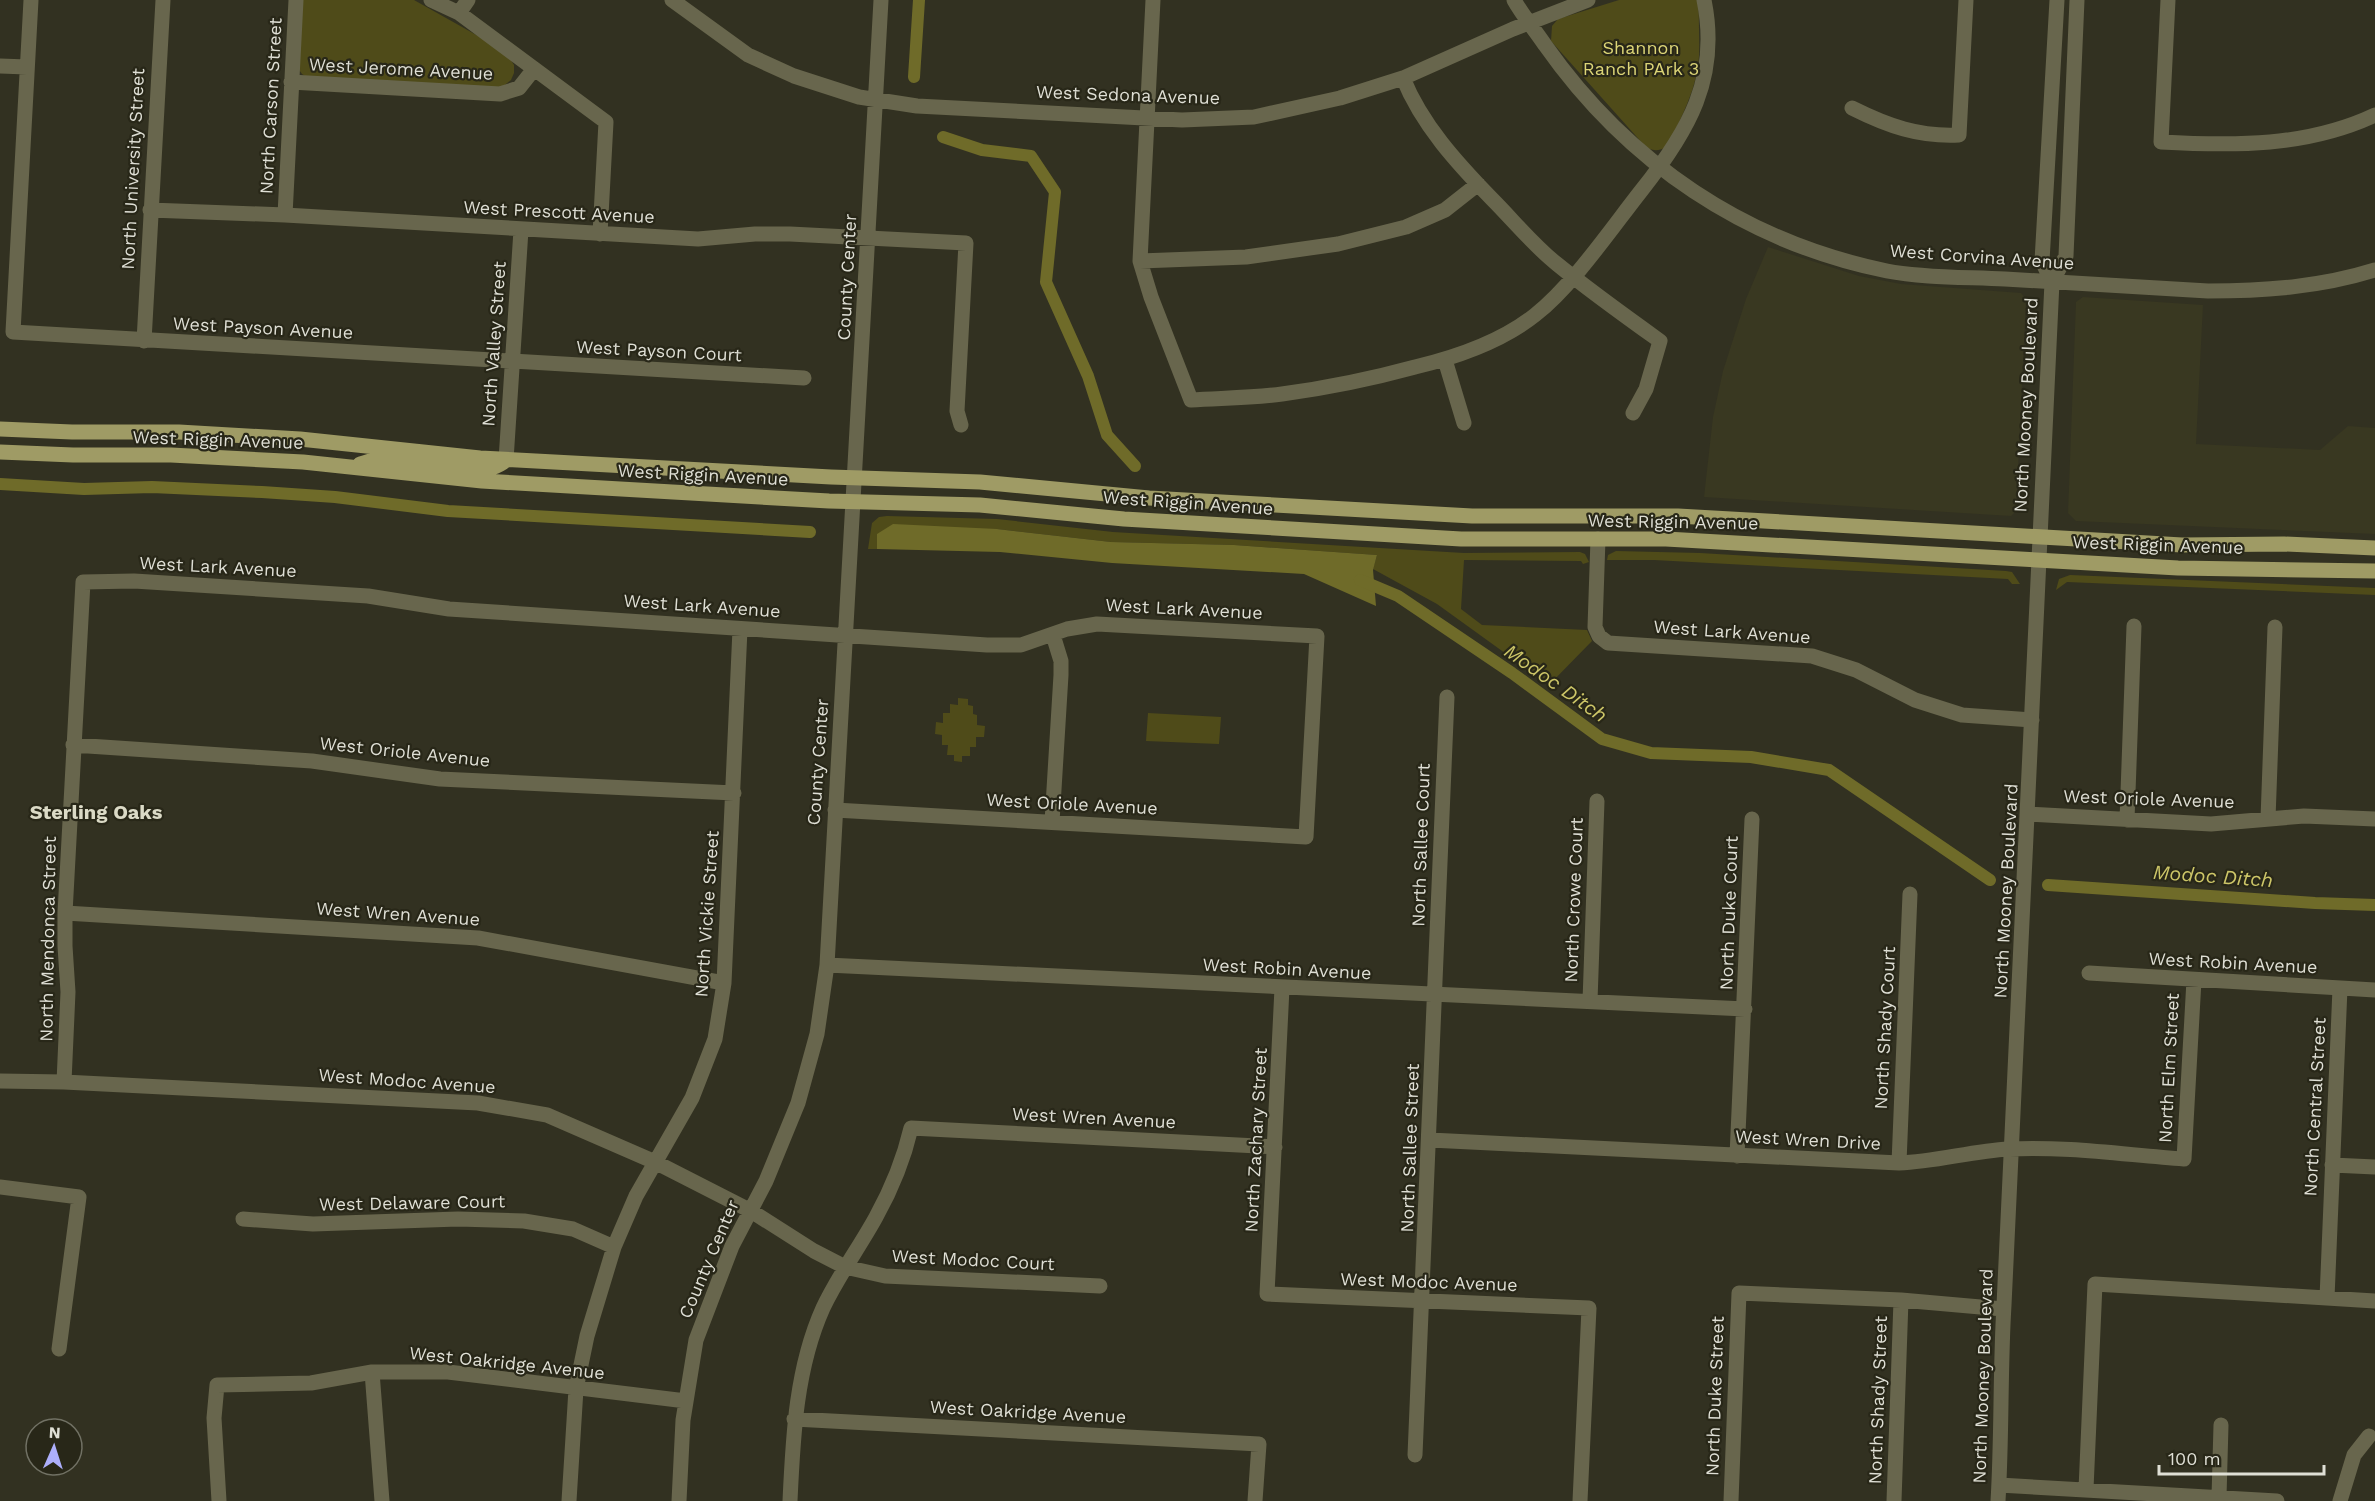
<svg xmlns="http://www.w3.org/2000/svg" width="2375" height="1501" font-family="'Work Sans',sans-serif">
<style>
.built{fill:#393821}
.green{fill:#4f4b19}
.water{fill:#6f6b29}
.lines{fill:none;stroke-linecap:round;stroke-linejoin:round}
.canal{stroke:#6f6b29;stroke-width:12}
.minor{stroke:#68664d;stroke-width:15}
.major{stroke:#9f9b65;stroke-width:15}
.labels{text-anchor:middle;stroke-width:4.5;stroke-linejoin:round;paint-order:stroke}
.park-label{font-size:18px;fill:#dcd577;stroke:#282718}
.street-label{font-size:18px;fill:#dfdfd5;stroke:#282718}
.water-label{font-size:20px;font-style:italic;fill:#cdc668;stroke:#282718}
.neighbourhood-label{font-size:20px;font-weight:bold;fill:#dbdac6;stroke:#282718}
</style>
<rect width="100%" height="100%" fill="#323121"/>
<!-- built -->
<path class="built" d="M 1768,247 L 1859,276 L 1901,284 L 2021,293 L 2026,299 L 2016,511 L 2011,516 L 1704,497 L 1713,417 L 1723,371 L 1746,299 Z
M 2083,297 L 2203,305 L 2196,444 L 2320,450 L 2348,426 L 2375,428 L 2375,534 L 2076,521 L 2068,513 L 2076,302 Z"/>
<!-- green -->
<path class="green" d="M 303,0 L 414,0 L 487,41 L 509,57 L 514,65 L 514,73 L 511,80 L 501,88 L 308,78 L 302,74 L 297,67 Z
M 1619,0 L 1699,0 C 1698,19 1700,37 1699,56 C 1697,89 1681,118 1667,147 C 1659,151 1651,152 1644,145 L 1551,41 L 1552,26 L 1558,19 Z
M 887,516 L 997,519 L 1113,532 L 1464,553 L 1580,552 L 1585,554 L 1589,562 L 1583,564 L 1581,561 L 1464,560 L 1461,609 L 1482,625 L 1587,630 L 1592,641 L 1549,685 L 1437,604 L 1373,569 L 1377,555 L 1234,545 L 1111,542 L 997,529 L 877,534 L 877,549 L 868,549 L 872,523 L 879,517 Z
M 1616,551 L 1700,553 L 2006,571 L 2012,572 L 2020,584 L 2012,584 L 2008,579 L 1654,560 L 1607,560 L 1608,555 Z
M 2070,575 L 2375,588 L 2375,595 L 2067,582 L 2056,590 L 2059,579 Z
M 958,698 L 968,699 L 968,705 L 973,706 L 973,714 L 977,715 L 977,725 L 985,726 L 984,737 L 976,737 L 976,747 L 970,747 L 970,756 L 962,756 L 962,762 L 954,761 L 954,755 L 947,755 L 948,745 L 942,745 L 942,735 L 935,734 L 936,722 L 943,723 L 943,713 L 950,713 L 950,704 L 958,705 Z
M 1148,713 L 1221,717 L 1219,744 L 1146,741 Z"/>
<!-- water -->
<path class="water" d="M 893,524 L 997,529 L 1111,542 L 1234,545 L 1377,555 L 1373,570 L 1376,606 L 1304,574 L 1112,563 L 1000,552 L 877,549 L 877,534 Z"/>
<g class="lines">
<!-- canal -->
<path class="canal" d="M 914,77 L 919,0
M 943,137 L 982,150 L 1031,156 L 1055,192 L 1046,282 L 1088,376 L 1107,435 L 1135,466
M 0,484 L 84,489 L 152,487 L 262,492 L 335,497 L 448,511 L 810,532
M 1360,580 L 1398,596 L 1512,673 L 1602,739 L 1651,753 L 1751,757 L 1829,770 L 1990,880
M 2048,885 L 2315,903 L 2375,905"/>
<!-- minor -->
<path class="minor" d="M 31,0 L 13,332 L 804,378
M 431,0 L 459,13 L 606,122 L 600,234
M 672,0 L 748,55 L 794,76 L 859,97 L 917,106 L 1182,120 L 1254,117 L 1340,98 L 1403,78 L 1513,29 L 1588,0
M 1153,0 L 1140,261 L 1151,297 L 1191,400 C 1221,398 1252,398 1282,394 C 1327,388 1371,379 1415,367 C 1457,357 1501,342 1535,315 C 1573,285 1611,229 1641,191 C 1688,132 1720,78 1704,0
M 1514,0 C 1523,16 1535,30 1545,45 C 1628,163 1745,242 1887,271 C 1923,278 1968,277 2005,279 C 2073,283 2141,287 2208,291 C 2265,291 2321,287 2375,270
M 2168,0 L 2161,142 C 2234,146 2307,147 2375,115
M 459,13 L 468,0
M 0,66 L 27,67
M 1403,78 C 1422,125 1457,163 1492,199 C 1513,220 1533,245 1557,264 C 1590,291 1625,316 1660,341 L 1646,389 L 1633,413
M 291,82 L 500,94 L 519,88 L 534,69
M 1852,108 C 1888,126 1919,137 1959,135 L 1966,0
M 150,210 L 285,215 L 698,239 L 755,234 L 790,234 L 966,243 L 957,411 L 961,425
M 285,215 L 296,0
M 1140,261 L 1246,257 L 1338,244 L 1406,227 L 1445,210 L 1478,184
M 2052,282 L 2042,261 L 2057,0
M 144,341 L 163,0
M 1445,360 L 1464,423
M 506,460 L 521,230
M 1598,539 L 1595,627 L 1599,636 L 1608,643 L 1812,656 L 1856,670 L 1915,700 L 1962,715 L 2032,720
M 73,745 L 312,761 L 440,779 L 734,793
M 2029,814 L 2211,824 L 2304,816 L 2375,819
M 2268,819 L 2275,627
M 2127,820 L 2134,626
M 1052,822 L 1061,675 L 1061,661 L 1053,635
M 65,913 L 478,938 L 724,983
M 827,965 L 1745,1009
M 2089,973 L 2375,990
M 1282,988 L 1267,1294 L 1589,1308 L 1580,1501
M 1590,1001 L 1597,801
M 0,1081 L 64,1082 L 478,1103 L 547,1115 L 655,1162 L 751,1211 L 814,1251 L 845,1267 L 885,1276 L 1100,1286
M 64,1082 L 68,992 L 65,946 L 65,913 L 83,582 L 134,581 L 368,596 L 449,609 L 987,645 L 1021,645 L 1067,629 L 1097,624 L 1317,636 L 1306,837 L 835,810
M 1430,1140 L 1899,1163 C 1936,1162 1971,1151 2009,1149 C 2066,1146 2126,1155 2184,1159 L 2194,980
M 1737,1156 L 1752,819
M 1899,1163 L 1910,894
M 2332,1165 L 2375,1167
M 0,1187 L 79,1197 L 59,1349
M 243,1219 L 313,1224 L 458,1219 L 524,1221 L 573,1229 L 614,1247
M 2327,1298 L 2340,988
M 372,1372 L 382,1501
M 794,1419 L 1259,1444 L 1255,1501
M 1415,1455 L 1447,697
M 1999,1485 L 2277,1501
M 2086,1489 L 2095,1284 L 2375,1301
M 2219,1497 L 2221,1425
M 219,1501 L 214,1418 L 217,1385 L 311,1383 L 372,1372 L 448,1372 L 686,1401
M 569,1501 L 576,1389 L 587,1336 L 614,1247 L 636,1196 L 692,1098 L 715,1039 L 724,983 L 740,629
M 679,1501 L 683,1420 L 696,1340 L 732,1246 L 766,1181 L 798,1103 L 817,1034 L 827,965 L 881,0
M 790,1501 C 793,1436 796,1368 823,1308 C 838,1276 859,1248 876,1217 C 891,1190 904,1158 911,1128 L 1275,1147
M 1731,1501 L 1739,1293 L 1901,1300 L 2003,1309
M 1894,1501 L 1901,1300
M 1998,1501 C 2002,1436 2000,1370 2004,1305 C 2022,964 2037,623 2052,282 L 2066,256 L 2077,0
M 2340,1501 L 2354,1455 L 2369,1436"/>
<!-- major -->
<path class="major" d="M 0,429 L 72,432 L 179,432 L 300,439 L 480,458 L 831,477 L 980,482 L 1149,498 L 1472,516 L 1678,516 L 2182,545 L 2284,544 L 2375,548
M 0,452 L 73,455 L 171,455 L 303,462 L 482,481 L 829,501 L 980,505 L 1124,519 L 1461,539 L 1666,539 L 2178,568 L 2375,571
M 360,464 C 368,462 376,458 383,459 C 415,461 482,483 506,460"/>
</g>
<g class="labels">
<!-- park labels -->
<g class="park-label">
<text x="1641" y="54">Shannon<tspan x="1641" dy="21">Ranch PArk 3</tspan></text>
</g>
<!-- street labels -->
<g class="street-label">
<text transform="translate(401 69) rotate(3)" y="6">West Jerome Avenue</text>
<text transform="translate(1128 95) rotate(2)" y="6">West Sedona Avenue</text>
<text transform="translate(271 106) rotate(-87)" y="6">North Carson Street</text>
<text transform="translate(133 169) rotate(-87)" y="6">North University Street</text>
<text transform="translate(559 212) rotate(3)" y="6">West Prescott Avenue</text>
<text transform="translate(1982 257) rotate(4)" y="6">West Corvina Avenue</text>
<text transform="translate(847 277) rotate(-87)" y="6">County Center</text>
<text transform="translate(263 328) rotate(3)" y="6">West Payson Avenue</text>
<text transform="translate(494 344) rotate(-86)" y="6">North Valley Street</text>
<text transform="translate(659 351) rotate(3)" y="6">West Payson Court</text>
<text transform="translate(2026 405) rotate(-87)" y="6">North Mooney Boulevard</text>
<text transform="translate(218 440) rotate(2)" y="6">West Riggin Avenue</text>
<text transform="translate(703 475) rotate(3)" y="6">West Riggin Avenue</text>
<text transform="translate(1188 503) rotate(4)" y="6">West Riggin Avenue</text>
<text transform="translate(1673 522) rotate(1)" y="6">West Riggin Avenue</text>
<text transform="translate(2158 545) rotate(2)" y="6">West Riggin Avenue</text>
<text transform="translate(218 567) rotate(3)" y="6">West Lark Avenue</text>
<text transform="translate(702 606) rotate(4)" y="6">West Lark Avenue</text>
<text transform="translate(1184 609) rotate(3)" y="6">West Lark Avenue</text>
<text transform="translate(1732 632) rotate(4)" y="6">West Lark Avenue</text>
<text transform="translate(405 752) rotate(6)" y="6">West Oriole Avenue</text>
<text transform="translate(818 762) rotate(-86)" y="6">County Center</text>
<text transform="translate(2149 799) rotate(2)" y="6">West Oriole Avenue</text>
<text transform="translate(1072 804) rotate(3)" y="6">West Oriole Avenue</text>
<text transform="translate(1421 845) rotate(-88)" y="6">North Sallee Court</text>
<text transform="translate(2006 891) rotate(-87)" y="6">North Mooney Boulevard</text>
<text transform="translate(1574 900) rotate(-88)" y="6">North Crowe Court</text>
<text transform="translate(1729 913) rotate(-88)" y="6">North Duke Court</text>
<text transform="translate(398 914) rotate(4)" y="6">West Wren Avenue</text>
<text transform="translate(707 914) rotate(-86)" y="6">North Vickie Street</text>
<text transform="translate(48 939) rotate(-89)" y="6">North Mendonca Street</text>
<text transform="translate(2233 963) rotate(3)" y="6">West Robin Avenue</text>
<text transform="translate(1287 969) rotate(3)" y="6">West Robin Avenue</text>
<text transform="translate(1885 1028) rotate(-87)" y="6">North Shady Court</text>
<text transform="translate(2169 1068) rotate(-87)" y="6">North Elm Street</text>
<text transform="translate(407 1081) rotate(4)" y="6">West Modoc Avenue</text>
<text transform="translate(2315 1107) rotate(-87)" y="6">North Central Street</text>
<text transform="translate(1094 1118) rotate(3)" y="6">West Wren Avenue</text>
<text transform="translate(1256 1140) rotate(-87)" y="6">North Zachary Street</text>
<text transform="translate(1808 1140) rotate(3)" y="6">West Wren Drive</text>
<text transform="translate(1410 1148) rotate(-88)" y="6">North Sallee Street</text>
<text transform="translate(412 1203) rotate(-1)" y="6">West Delaware Court</text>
<text transform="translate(709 1259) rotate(-67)" y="6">County Center</text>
<text transform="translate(973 1260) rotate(3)" y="6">West Modoc Court</text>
<text transform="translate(1429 1282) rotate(2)" y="6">West Modoc Avenue</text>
<text transform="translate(507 1363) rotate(6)" y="6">West Oakridge Avenue</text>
<text transform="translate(1983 1376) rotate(-88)" y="6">North Mooney Boulevard</text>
<text transform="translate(1715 1396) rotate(-88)" y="6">North Duke Street</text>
<text transform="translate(1878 1400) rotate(-88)" y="6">North Shady Street</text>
<text transform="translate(1028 1412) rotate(3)" y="6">West Oakridge Avenue</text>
</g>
<!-- water labels -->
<g class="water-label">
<text transform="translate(1556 683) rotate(35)" y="7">Modoc Ditch</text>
<text transform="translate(2213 876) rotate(4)" y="7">Modoc Ditch</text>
</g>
<!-- neighbourhood labels -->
<g class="neighbourhood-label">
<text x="96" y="819">Sterling Oaks</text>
</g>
</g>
<!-- north arrow -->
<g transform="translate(54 1447) rotate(3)"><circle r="28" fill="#282718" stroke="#717164" stroke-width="1.5"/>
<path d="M0-4.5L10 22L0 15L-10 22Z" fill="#adaffb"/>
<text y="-9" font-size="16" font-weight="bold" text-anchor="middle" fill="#dfdfd5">N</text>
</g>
<!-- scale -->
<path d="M2159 1465v9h165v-9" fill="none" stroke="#dfdfd5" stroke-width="3"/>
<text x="2168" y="1465" font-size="18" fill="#dfdfd5" stroke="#282718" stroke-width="4.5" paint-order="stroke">100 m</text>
</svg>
